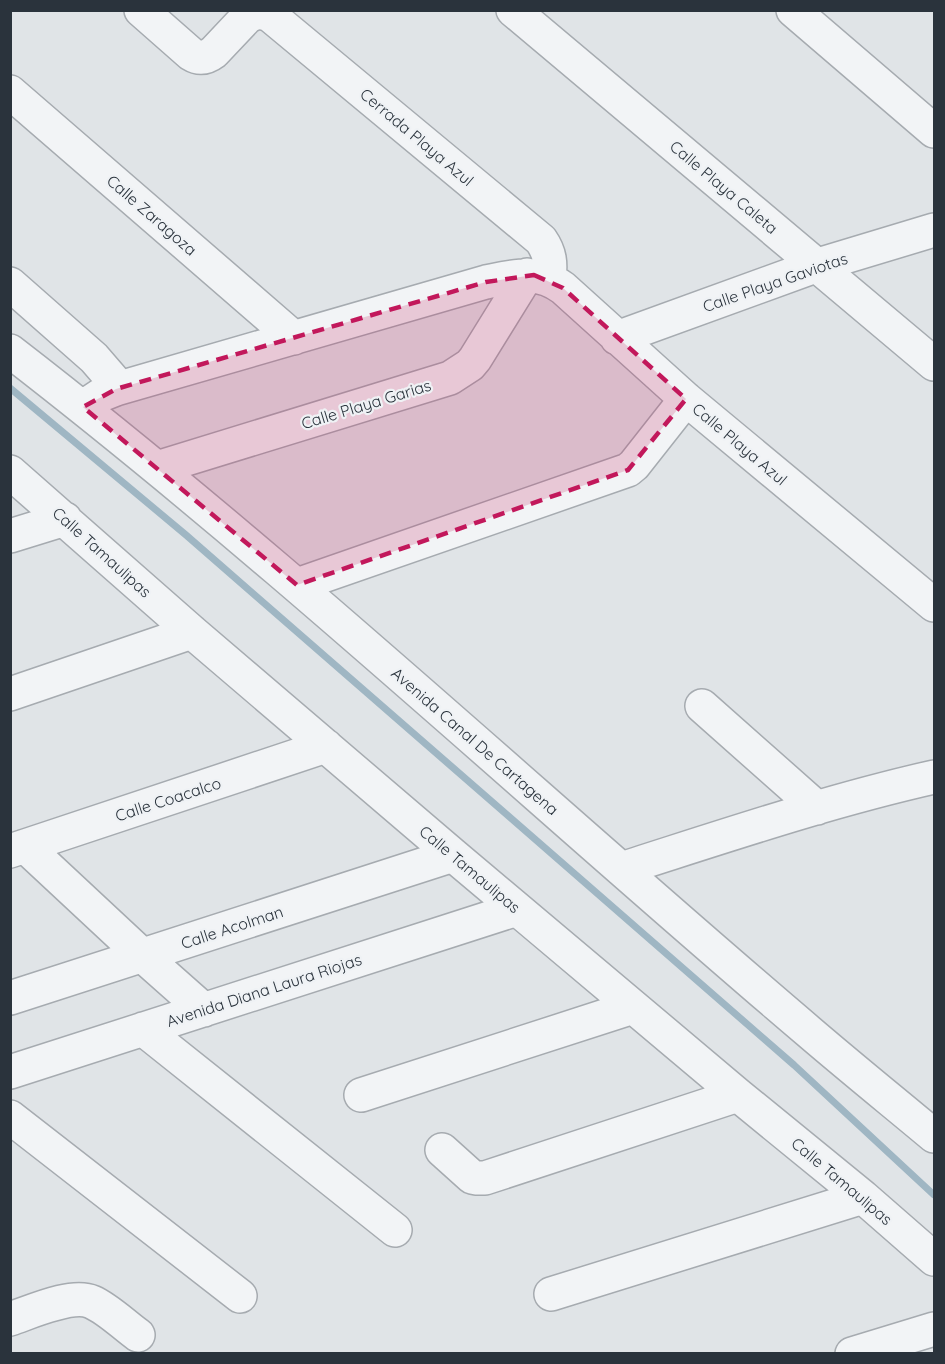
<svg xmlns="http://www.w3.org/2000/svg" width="945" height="1364" font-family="Quicksand,sans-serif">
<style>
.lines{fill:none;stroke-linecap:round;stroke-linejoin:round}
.stream{stroke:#9fb6c3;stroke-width:7}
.minor-casing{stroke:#a6abb0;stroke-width:36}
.minor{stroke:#f2f4f6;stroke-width:33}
.marked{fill:#c2185b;fill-opacity:0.2;stroke:#c2185b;stroke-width:4.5;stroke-dasharray:12 8;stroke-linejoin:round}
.labels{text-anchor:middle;stroke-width:4.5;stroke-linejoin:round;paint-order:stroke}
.street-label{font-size:16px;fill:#2a333c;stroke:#eff2f5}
</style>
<rect width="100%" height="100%" fill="#e0e4e7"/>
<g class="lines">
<!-- stream -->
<path class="stream" d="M 10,388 L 186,535 L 794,1065 L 934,1195"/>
<!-- minor casing -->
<g class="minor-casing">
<path id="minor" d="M 141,10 L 191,54 C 199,59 206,58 214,52 L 247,17 C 255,12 262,11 271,16 L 541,240 C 550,253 551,263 549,279
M 513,10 L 934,364
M 793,10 L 934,131
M 10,92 L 294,338
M 10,284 L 94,358 L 113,380 L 116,389
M 617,338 L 818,265 L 934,230
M 10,351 C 287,565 542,805 808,1031 C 850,1067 892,1101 934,1136
M 83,407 L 101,395 L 116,389 L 486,282 C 515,276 538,269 563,288 L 686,399 L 934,605
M 157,468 L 450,378 L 470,365 L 475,359 L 527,275
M 10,472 L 192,632 L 453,855 L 738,1095 L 863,1197 L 934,1259
M 10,536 L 65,519
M 297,585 L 628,470 L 634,465 L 686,399
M 10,694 L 192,632
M 702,706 L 817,808
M 25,846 L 143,956 L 204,1010
M 10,851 L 326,746
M 621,869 C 725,836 828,801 934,777
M 10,998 L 453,855
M 143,1029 L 395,1230
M 10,1072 L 517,909
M 361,1095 L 633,1007
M 10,1117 L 240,1296
M 442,1150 L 472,1177 L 477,1178 L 485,1178 L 738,1095
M 551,1294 L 863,1197
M 10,1319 C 31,1312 72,1293 92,1302 C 108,1309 124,1325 138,1335
M 852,1354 L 934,1329"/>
</g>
<!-- minor -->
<use href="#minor" class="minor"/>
</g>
<!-- marked area -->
<path class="marked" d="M 534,275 L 563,288 L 686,399 L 628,470 L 297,585 L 83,407 L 116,389 L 486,282 Z"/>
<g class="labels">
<!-- street labels -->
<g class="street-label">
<text transform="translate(417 137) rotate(40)" y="6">Cerrada Playa Azul</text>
<text transform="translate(724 187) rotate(40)" y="6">Calle Playa Caleta</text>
<text transform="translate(152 215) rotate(41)" y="6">Calle Zaragoza</text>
<text transform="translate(775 282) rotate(-19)" y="6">Calle Playa Gaviotas</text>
<text transform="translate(366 404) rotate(-17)" y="6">Calle Playa Garias</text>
<text transform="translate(740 444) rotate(40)" y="6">Calle Playa Azul</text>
<text transform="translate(102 552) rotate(42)" y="6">Calle Tamaulipas</text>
<text transform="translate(475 741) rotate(41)" y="6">Avenida Canal De Cartagena</text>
<text transform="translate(168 799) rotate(-18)" y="6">Calle Coacalco</text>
<text transform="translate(470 869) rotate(40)" y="6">Calle Tamaulipas</text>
<text transform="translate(232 927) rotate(-18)" y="6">Calle Acolman</text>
<text transform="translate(264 990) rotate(-18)" y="6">Avenida Diana Laura Riojas</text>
<text transform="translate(842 1181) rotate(40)" y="6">Calle Tamaulipas</text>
</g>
</g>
<!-- border -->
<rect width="945" height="1364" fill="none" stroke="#2a333c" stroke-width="24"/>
</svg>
